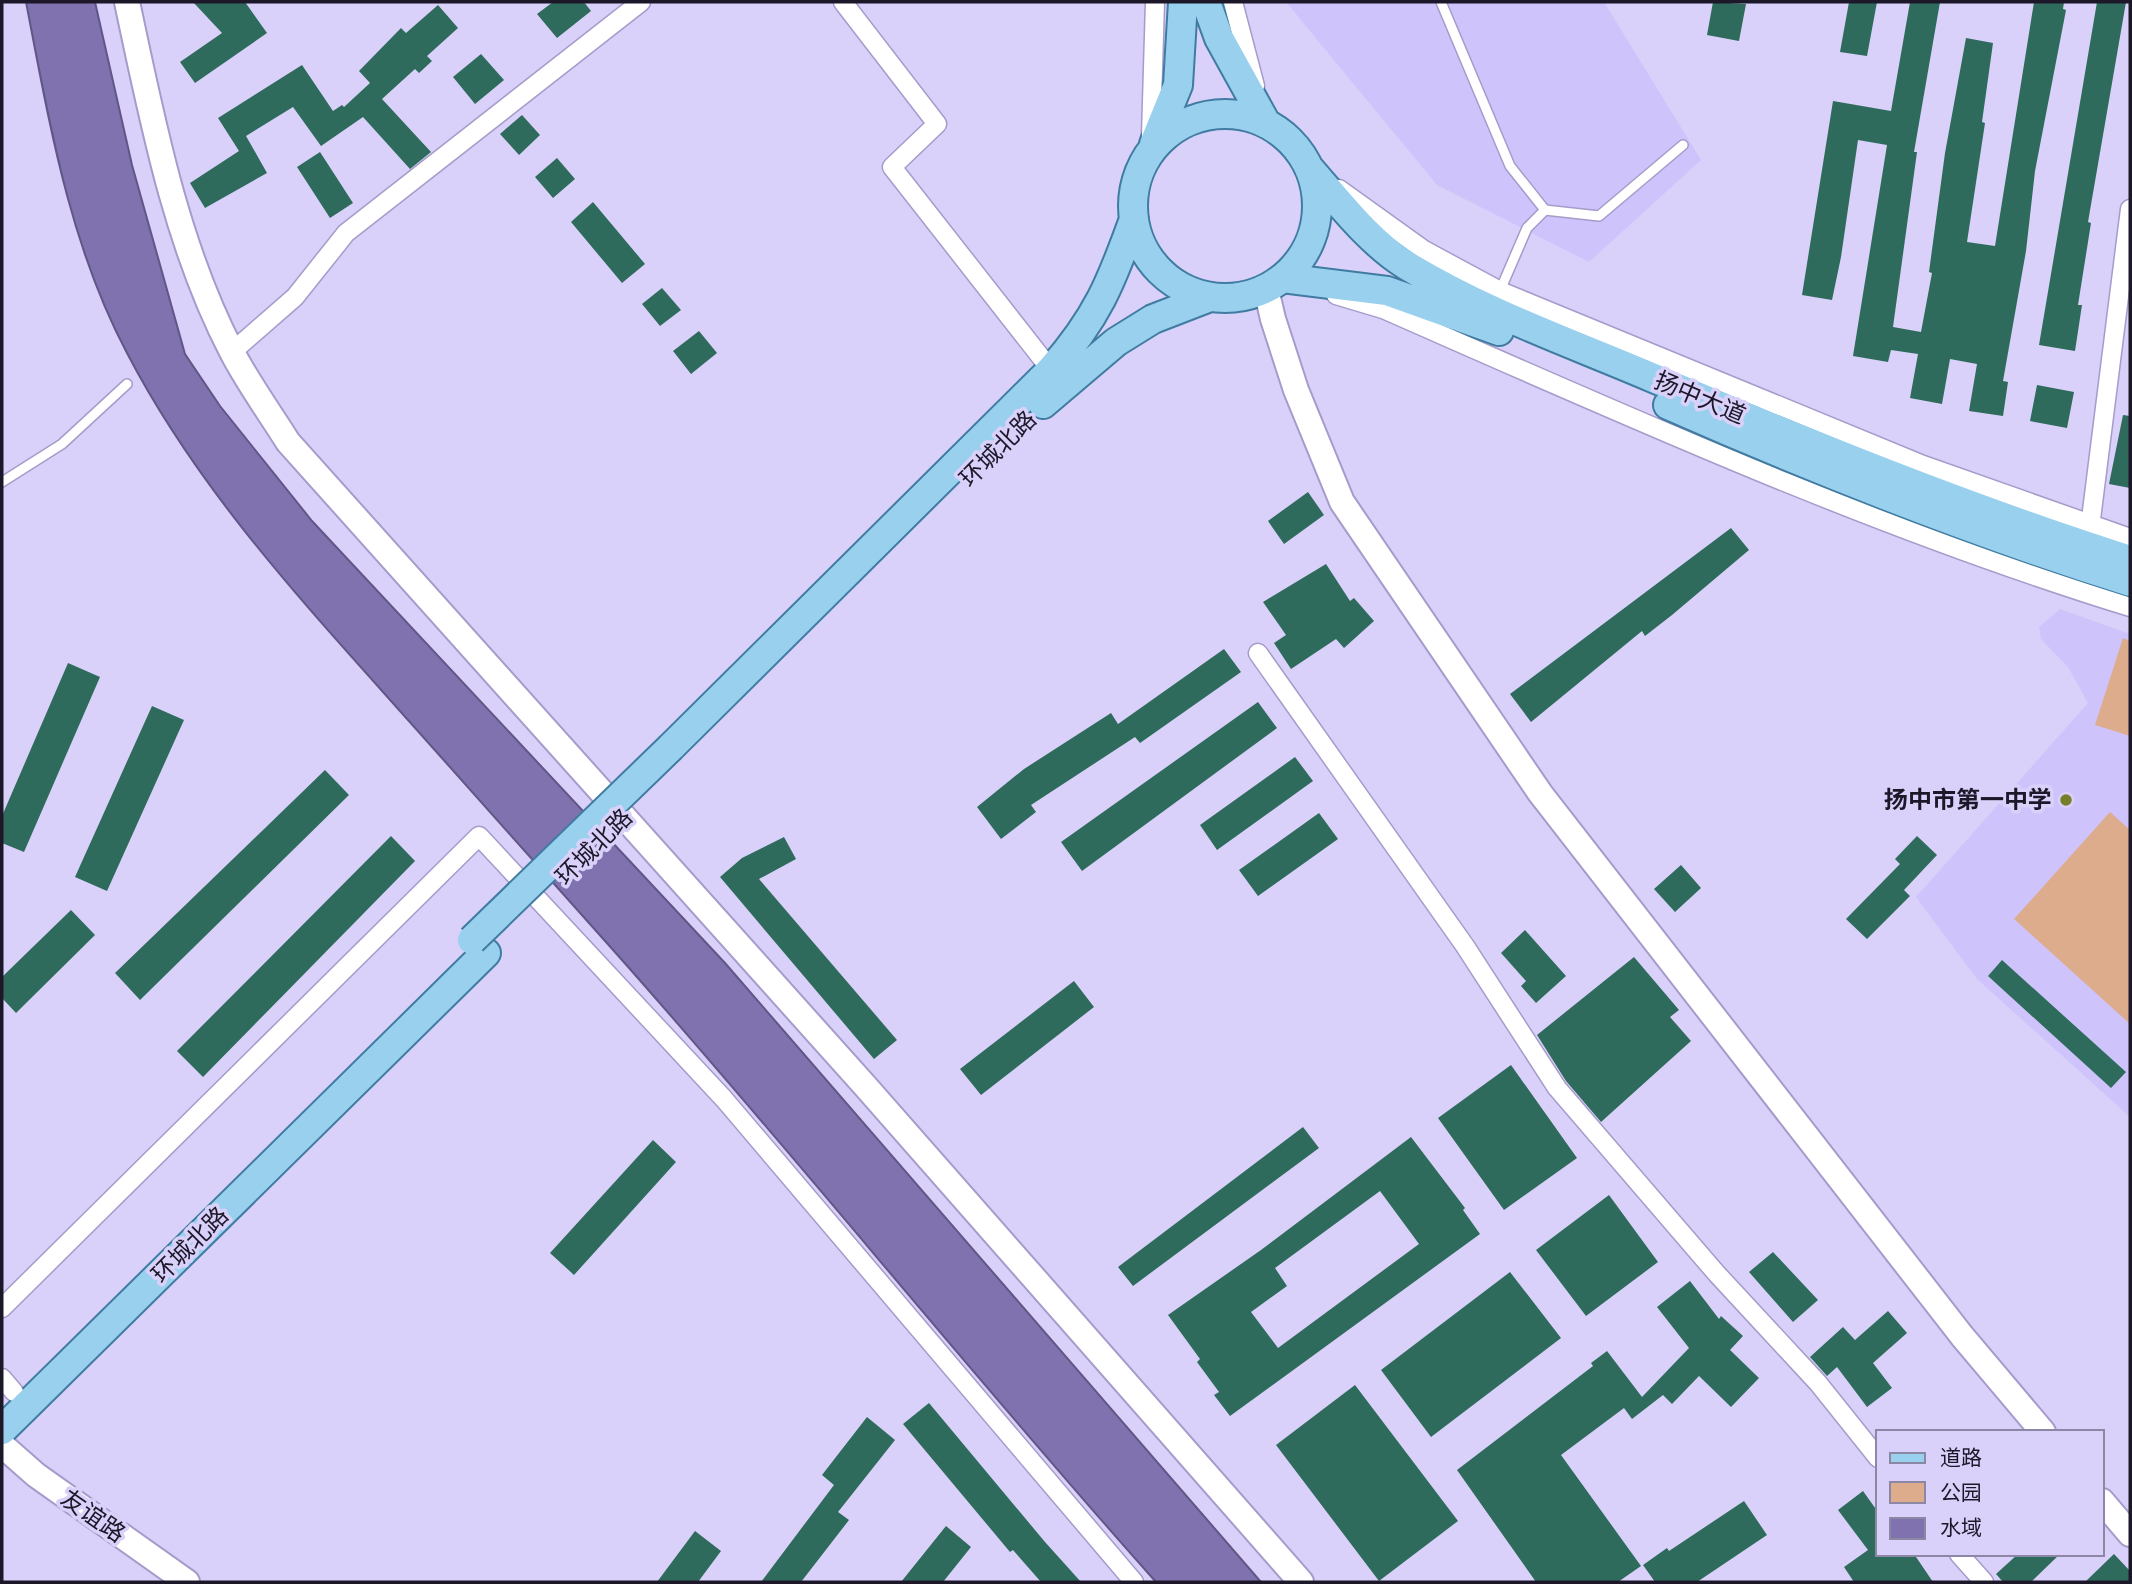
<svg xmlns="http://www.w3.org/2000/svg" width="2132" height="1584" font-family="Figtree,'Noto Sans SC',sans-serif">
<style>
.built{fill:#cfc3fb}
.green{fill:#ddac8d}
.water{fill:#8071af;stroke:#625687;stroke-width:2}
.building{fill:#2e6b5c;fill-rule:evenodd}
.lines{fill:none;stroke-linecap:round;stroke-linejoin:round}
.lane-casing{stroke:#a69bca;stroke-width:12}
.street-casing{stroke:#a69bca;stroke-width:21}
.secondary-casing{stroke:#a69bca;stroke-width:28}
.primary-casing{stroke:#407ba1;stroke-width:32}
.lane{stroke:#fff;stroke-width:9}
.street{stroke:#fff;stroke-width:18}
.secondary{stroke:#fff;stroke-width:24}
.primary{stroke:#98d0ee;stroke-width:28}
.primary-bridge-casing{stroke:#407ba1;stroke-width:32;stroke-linecap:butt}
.primary-bridge{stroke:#98d0ee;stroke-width:28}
.poi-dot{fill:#767e29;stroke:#d9d1f9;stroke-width:2.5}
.labels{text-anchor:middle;stroke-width:7;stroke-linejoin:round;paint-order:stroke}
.street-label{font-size:24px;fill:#1c1829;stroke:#d9d1f9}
.poi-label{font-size:24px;font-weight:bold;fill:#1c1829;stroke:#d9d1f9;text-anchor:end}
</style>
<rect width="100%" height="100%" fill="#d9d1f9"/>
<!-- built -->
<path class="built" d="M 1286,2 L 1604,2 L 1701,160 L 1589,262 L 1437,185 Z
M 2060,609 L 2130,634 L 2130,1117 L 1977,979 L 1916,897 L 2088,703 L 2068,667 L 2041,639 L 2039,627 Z"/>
<!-- green -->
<path class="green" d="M 2123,638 L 2130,641 L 2130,736 L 2095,725 Z
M 2110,812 L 2130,830 L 2130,1024 L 2014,919 Z"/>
<!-- water -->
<path class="water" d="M 26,2 L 95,2 L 132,165 L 185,354 L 220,406 L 312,521 L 725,963 L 1261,1582 L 1156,1582 C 971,1375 798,1158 614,951 C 537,864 460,778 383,692 C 288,586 193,480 127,353 C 69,244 49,121 26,2 Z"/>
<!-- building -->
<path class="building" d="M 193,2 L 245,2 L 267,33 L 195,83 L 180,62 L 222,33 Z
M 553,2 L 584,2 L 591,11 L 557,38 L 537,14 Z
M 1713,2 L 1746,4 L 1739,41 L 1707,35 Z
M 1849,2 L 1877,2 L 1867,56 L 1840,52 Z
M 1910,2 L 1940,2 L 1914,152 L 1917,152 L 1893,327 L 1921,332 L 1932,273 L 1929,272 L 1945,153 L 1966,38 L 1993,43 L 1982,122 L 1985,123 L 1967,242 L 1995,246 L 2034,2 L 2064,2 L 2063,9 L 2066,10 L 2035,171 L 2026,251 L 2003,381 L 2008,382 L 2003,416 L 1969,411 L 1977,364 L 1950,359 L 1942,404 L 1910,398 L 1918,354 L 1891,350 L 1888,362 L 1853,356 L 1887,145 L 1858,140 L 1841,257 L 1832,300 L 1802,295 L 1833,101 L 1891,111 Z
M 2097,2 L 2126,2 L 2088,222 L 2091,223 L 2078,305 L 2082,305 L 2075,351 L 2039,345 Z
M 438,5 L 458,28 L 427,56 L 432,61 L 419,73 L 415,69 L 382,99 L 431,152 L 410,169 L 363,117 L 321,146 L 293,107 L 246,136 L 267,173 L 205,208 L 190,183 L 239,151 L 218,118 L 302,65 L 333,111 L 342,105 L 344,107 L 370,83 L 359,71 L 401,28 L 406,33 Z
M 481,54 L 504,80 L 475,104 L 453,77 Z
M 522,115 L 540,135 L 519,155 L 500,134 Z
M 320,152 L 353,203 L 330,218 L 297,167 Z
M 557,158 L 575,179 L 553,198 L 535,177 Z
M 593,202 L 645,264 L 622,283 L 571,222 Z
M 662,288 L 681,310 L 660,326 L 642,304 Z
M 699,331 L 717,353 L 691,374 L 673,351 Z
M 2037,385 L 2074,392 L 2067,428 L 2030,421 Z
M 2123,415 L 2130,416 L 2130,488 L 2109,484 Z
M 1308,492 L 1324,515 L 1284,544 L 1268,521 Z
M 1731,528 L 1749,550 L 1672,615 L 1645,636 L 1642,631 L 1531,722 L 1510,694 Z
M 1326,564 L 1350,601 L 1354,598 L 1374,621 L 1344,648 L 1336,639 L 1291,669 L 1274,643 L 1286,635 L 1263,602 Z
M 1224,649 L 1241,672 L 1140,743 L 1135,737 L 1031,805 L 1036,812 L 1001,839 L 977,807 L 1024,769 L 1111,713 L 1118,724 Z
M 68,663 L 100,677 L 24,852 L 2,843 L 2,816 Z
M 1258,702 L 1277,728 L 1082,871 L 1061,842 Z
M 152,706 L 184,720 L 107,891 L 75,877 Z
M 1295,757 L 1313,781 L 1217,850 L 1200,825 Z
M 325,770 L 349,795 L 140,1000 L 115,973 Z
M 1319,813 L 1338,839 L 1258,896 L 1239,870 Z
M 391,836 L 415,861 L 203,1077 L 177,1051 Z
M 1917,836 L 1937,855 L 1904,890 L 1910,896 L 1867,939 L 1846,919 L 1900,864 L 1895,859 Z
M 784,837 L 796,859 L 759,879 L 897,1040 L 874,1059 L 720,877 L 742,858 Z
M 1681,865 L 1701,888 L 1675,912 L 1654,889 Z
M 71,910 L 95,935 L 16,1013 L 2,998 L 2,977 Z
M 1525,930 L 1566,976 L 1536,1003 L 1521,986 L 1526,981 L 1501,953 Z
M 1634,957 L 1679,1010 L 1670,1017 L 1691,1041 L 1601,1122 L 1566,1081 L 1537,1035 Z
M 2002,960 L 2126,1072 L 2111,1088 L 1988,976 Z
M 1074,981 L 1094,1007 L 981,1095 L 960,1069 Z
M 1511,1065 L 1577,1158 L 1504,1210 L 1438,1118 Z
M 1303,1127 L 1319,1148 L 1133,1286 L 1118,1267 Z
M 1411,1137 L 1465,1208 L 1463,1210 L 1480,1234 L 1230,1416 L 1214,1395 L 1219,1392 L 1197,1362 L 1200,1359 L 1168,1315 L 1261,1250 ZM 1380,1191 L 1419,1244 L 1278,1348 L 1251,1312 L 1287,1286 L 1275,1268 Z
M 653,1140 L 676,1162 L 574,1275 L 550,1253 Z
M 1609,1195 L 1658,1262 L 1586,1316 L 1536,1250 Z
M 1773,1252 L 1818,1300 L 1793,1322 L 1749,1272 Z
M 1510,1272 L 1561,1338 L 1431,1437 L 1381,1370 Z
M 1690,1281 L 1719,1319 L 1721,1316 L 1743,1336 L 1730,1350 L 1759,1378 L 1731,1407 L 1699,1376 L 1672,1404 L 1663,1395 L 1632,1419 L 1624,1408 L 1561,1455 L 1641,1566 L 1618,1582 L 1536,1582 L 1457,1470 L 1593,1366 L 1591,1363 L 1607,1351 L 1642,1397 L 1689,1348 L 1657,1307 Z
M 1888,1311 L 1907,1333 L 1873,1363 L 1892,1388 L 1867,1407 L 1837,1367 L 1827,1376 L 1810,1357 L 1843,1327 L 1855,1340 Z
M 1355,1385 L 1458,1521 L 1379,1581 L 1276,1445 Z
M 929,1403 L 1045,1542 L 1081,1582 L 1041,1582 L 1013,1550 L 1010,1552 L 903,1424 Z
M 867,1417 L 895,1440 L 838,1512 L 849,1520 L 801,1582 L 761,1582 L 834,1485 L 822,1475 Z
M 1863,1491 L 1878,1512 L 1878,1554 L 1914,1554 L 1933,1582 L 1854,1582 L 1844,1567 L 1868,1550 L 1838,1510 Z
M 1744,1501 L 1767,1535 L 1697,1582 L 1655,1582 L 1643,1565 L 1667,1548 L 1669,1551 Z
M 946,1526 L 971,1547 L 943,1582 L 901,1582 Z
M 695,1531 L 721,1551 L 698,1582 L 657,1582 Z
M 2018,1554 L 2060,1554 L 2031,1582 L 2003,1582 L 1996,1574 Z
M 2114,1554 L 2130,1571 L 2130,1582 L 2085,1582 Z"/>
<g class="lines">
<!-- lane casing -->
<g class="lane-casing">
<path id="lane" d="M 1441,2 L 1510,166 L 1545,210 L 1599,216 L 1683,145
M 1499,293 L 1527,228 L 1545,210
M 2,482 L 62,444 L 127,384"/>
</g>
<!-- street casing -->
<g class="street-casing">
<path id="street" d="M 843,2 L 937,124 L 892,167 L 1051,370
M 1233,2 L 1255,86
M 1151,135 L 1155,2
M 1339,189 L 1424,250 L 1500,291 L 1923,465 L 2130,538
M 1336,295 L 1383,309 C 1629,417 1874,528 2130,607
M 232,352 L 295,297 L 346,233 L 641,2
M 2089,535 L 2130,209
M 1258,653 L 1465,946 L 1557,1088 L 1717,1274 L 1818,1383 L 1878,1458
M 2,1308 L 479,836 L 724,1099 L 1134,1582
M 2,1378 L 14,1392
M 1959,1554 L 1984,1582"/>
</g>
<!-- secondary casing -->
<g class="secondary-casing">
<path id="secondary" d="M 127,2 C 152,119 176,245 232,352 C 248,383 270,413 288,442 L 867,1088 L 1301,1582
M 1266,289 L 1273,319 L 1296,390 L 1342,502 L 1540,793 L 1962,1336 L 2043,1432
M 2,1445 L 36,1475 L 187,1582
M 2102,1501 L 2130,1534"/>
</g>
<!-- primary casing -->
<g class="primary-casing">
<path id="primary" d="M 1206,2 L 1219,38 L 1266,123
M1133 206a92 92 0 1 1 184 0a92 92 0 1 1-184 0Z
M 1154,144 L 1178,85 L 1183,2
M 1309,168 C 1338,201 1369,242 1406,265 C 1483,312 1569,342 1651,377 C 1809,444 1967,508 2130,560
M 1282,278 L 1387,291 L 1499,331
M 1043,404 L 1116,342 L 1153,319 L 1210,297
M 1668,405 C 1820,472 1972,532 2130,582
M 671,747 L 1051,370 C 1097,318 1111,283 1134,219
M 2,1430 L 486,953"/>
</g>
<!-- lane -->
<use href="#lane" class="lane"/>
<!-- street -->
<use href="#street" class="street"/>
<!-- secondary -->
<use href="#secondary" class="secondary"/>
<!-- primary -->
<use href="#primary" class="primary"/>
<!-- primary-bridge casing -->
<g class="primary-bridge-casing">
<path id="primary-bridge" d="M 472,940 L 671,747"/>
</g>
<!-- primary-bridge -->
<use href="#primary-bridge" class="primary-bridge"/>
</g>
<!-- markers -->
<circle class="poi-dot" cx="2066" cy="800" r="7"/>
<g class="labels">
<!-- street labels -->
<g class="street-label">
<text transform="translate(1700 398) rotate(23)" y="8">扬中大道</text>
<text transform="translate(998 449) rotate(-45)" y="8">环城北路</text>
<text transform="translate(594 847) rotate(-45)" y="8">环城北路</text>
<text transform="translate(190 1245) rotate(-45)" y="8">环城北路</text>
<text transform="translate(93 1516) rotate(35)" y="8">友谊路</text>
</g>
<!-- poi labels -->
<g class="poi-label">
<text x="2052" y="808">扬中市第一中学</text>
</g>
</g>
<!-- border -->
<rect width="2132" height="1584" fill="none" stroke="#1c1829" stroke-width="7"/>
<!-- legend -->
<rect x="1876" y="1430" width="228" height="126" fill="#d9d1f9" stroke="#8d87a6" stroke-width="2"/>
<rect x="1890" y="1453" width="35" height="10" fill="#98d0ee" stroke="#8d87a6" stroke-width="2"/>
<text x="1940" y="1465" font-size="21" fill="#1c1829">道路</text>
<rect x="1890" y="1482" width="35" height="21" fill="#ddac8d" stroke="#8d87a6" stroke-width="2"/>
<text x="1940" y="1500" font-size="21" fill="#1c1829">公园</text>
<rect x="1890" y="1518" width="35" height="21" fill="#8071af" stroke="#8d87a6" stroke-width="2"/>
<text x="1940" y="1535" font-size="21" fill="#1c1829">水域</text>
</svg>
